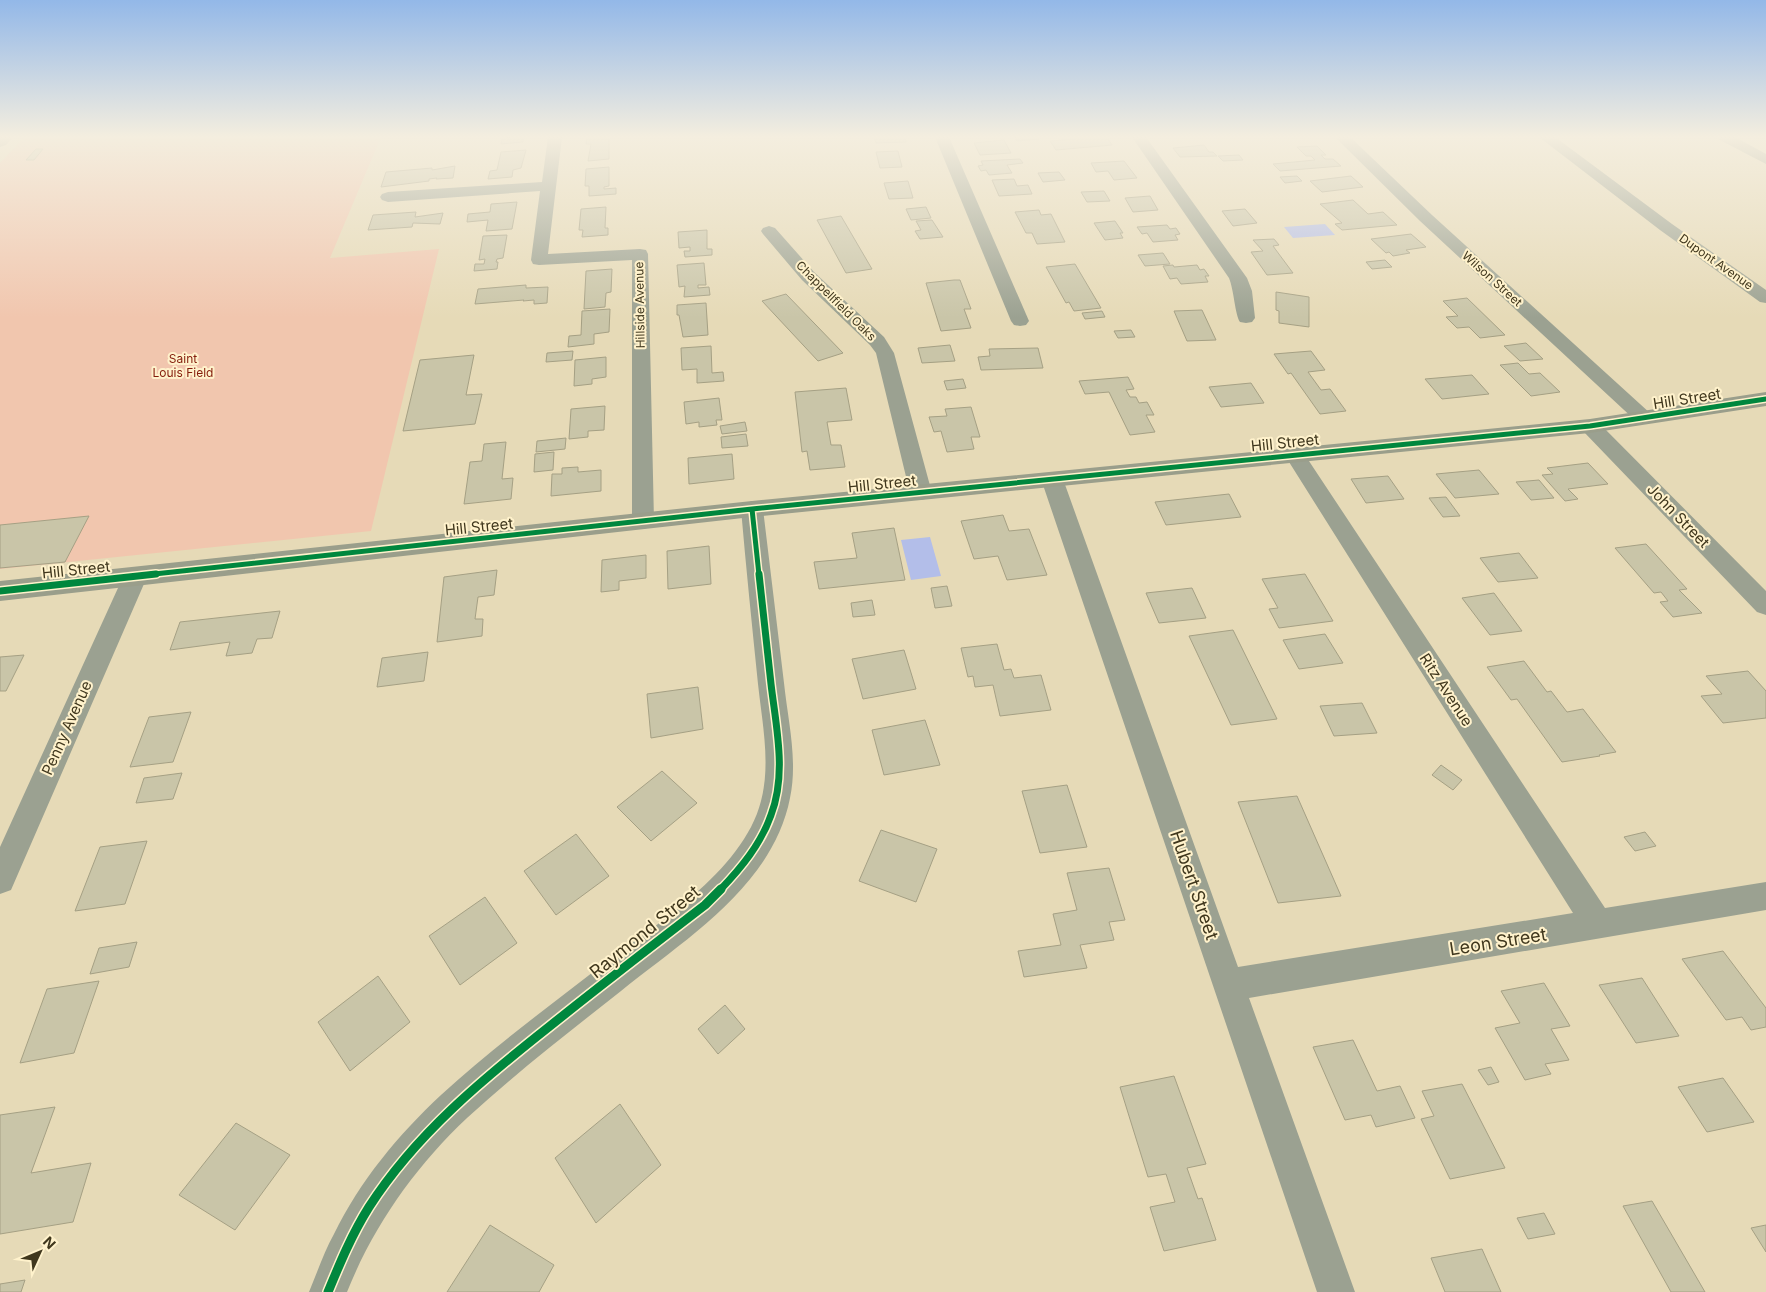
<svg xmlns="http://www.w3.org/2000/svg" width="1766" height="1292" font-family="Inter,sans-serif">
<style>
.green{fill:#f1c6ae}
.water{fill:#b3bee9}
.building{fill:#c9c5a8;stroke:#a5a084}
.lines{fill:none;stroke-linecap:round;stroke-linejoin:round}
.street{fill:#9ba191;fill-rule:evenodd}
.secondary{fill:#9a9e8b;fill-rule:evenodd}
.cycleway-far2-casing{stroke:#fff2cc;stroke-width:8}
.cycleway-far1-casing{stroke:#fff2cc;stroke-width:10}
.cycleway-casing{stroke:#fff2cc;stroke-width:12}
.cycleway-far2{stroke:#00873e;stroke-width:5}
.cycleway-far1{stroke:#00873e;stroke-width:7}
.cycleway{stroke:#00873e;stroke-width:9}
.labels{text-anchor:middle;stroke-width:4;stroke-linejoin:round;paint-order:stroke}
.far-street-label{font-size:12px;fill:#40371d;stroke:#fff2cc}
.far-park-label{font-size:12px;fill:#841c0b;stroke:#fff2cc}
.street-label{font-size:15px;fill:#40371d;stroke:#fff2cc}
.near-street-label{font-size:18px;fill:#40371d;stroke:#fff2cc}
</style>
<rect width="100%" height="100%" fill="#e6dab7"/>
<!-- green -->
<path class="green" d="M 25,137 L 381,137 L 330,258 L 439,249 L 371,531 L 0,569 L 0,163 Z"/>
<!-- water -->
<path class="water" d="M 1325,224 L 1335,235 L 1293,238 L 1284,227 Z
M 930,537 L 941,576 L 911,580 L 901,540 Z"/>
<!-- building -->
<path class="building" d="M 511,137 L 524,137 L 523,142 L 501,144 L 502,138 Z
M 587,137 L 609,137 L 609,159 L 588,161 L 591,144 L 586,144 Z
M 874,137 L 905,137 L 906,142 L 876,143 Z
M 1015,137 L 1038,137 L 1039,139 L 1017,141 Z
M 1074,137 L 1109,137 L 1108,139 L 1112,145 L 1056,150 L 1050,141 L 1076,139 Z
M 1004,140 L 1011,153 L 980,155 L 974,143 Z
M 1204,145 L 1209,152 L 1213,152 L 1217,156 L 1180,157 L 1173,148 Z
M 1317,146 L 1326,155 L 1321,155 L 1325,159 L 1333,159 L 1341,166 L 1280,171 L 1273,164 L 1315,160 L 1311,156 L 1306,156 L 1297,147 Z
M 36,149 L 43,149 L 34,160 L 26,160 Z
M 526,150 L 521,168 L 513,170 L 512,177 L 488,179 L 490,171 L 497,170 L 501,152 Z
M 898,151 L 902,167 L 880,168 L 876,152 Z
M 1239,155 L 1243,160 L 1223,161 L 1218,156 Z
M 1020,159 L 1023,163 L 1007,165 L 1012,173 L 989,175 L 986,170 L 981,171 L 978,166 L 983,165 L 981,161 Z
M 1124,161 L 1137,178 L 1114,180 L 1108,171 L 1096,172 L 1091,163 Z
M 455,166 L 453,178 L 436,179 L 437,178 L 429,179 L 429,181 L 381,187 L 386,172 L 432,168 L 432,170 Z
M 609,167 L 609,186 L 604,187 L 604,189 L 616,188 L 616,194 L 589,196 L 589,186 L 585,186 L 586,169 Z
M 1059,172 L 1065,180 L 1043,182 L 1038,173 Z
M 1297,176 L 1302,181 L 1285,183 L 1280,177 Z
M 1351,176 L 1363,187 L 1322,192 L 1310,181 Z
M 1014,179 L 1017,186 L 1028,185 L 1032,194 L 999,196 L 992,180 Z
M 908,181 L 913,198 L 889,199 L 884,183 Z
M 1104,191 L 1110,201 L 1087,202 L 1081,192 Z
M 1150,196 L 1158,210 L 1133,212 L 1125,198 Z
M 1353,200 L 1368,214 L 1383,212 L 1397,225 L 1342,230 L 1335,224 L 1342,223 L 1320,204 Z
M 517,202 L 512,229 L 486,231 L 488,220 L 467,222 L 468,214 L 490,212 L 491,204 Z
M 606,207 L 605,228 L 608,228 L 608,235 L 582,237 L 583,230 L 579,230 L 581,209 Z
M 926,207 L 931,218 L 911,220 L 906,209 Z
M 1245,209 L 1257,223 L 1233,226 L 1222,211 Z
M 1039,210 L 1041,215 L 1051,214 L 1065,242 L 1037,244 L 1032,233 L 1026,233 L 1015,212 Z
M 416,212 L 415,217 L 443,213 L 440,224 L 413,223 L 412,227 L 368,230 L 373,215 Z
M 841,216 L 872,269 L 846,273 L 817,220 Z
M 932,220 L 943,237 L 920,239 L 915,231 L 921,230 L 916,221 Z
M 1115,221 L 1123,233 L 1120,233 L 1123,238 L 1105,240 L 1094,223 Z
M 1167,225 L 1170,229 L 1176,228 L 1180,234 L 1175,235 L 1178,240 L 1153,242 L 1147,233 L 1142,234 L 1137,227 Z
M 707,230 L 707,249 L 712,249 L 712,255 L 685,257 L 684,251 L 690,251 L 690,247 L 679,248 L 678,232 Z
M 1411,234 L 1426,247 L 1406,250 L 1410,253 L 1393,256 L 1389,252 L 1386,253 L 1371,239 Z
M 507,235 L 503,258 L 497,259 L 496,262 L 498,262 L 497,269 L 474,271 L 475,264 L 484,264 L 485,259 L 479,260 L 483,236 Z
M 1274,239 L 1279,245 L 1273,246 L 1293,273 L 1267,275 L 1251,252 L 1263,251 L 1253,240 Z
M 1163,253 L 1170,264 L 1145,266 L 1138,255 Z
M 1385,260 L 1392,267 L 1372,269 L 1366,262 Z
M 704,263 L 706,285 L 698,285 L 698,288 L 709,287 L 710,295 L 684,297 L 685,286 L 679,287 L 677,265 Z
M 1075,264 L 1101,308 L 1074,311 L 1069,302 L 1066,303 L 1046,267 Z
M 1173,265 L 1174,267 L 1197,265 L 1200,270 L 1204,269 L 1209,276 L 1205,276 L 1208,282 L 1181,284 L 1177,278 L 1170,279 L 1163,266 Z
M 612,269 L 611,292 L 606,293 L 605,307 L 584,309 L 586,271 Z
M 954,280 L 960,280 L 971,309 L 964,309 L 971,328 L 941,331 L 926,283 Z
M 526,285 L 526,288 L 548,287 L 547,303 L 534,304 L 534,300 L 523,301 L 524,300 L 475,304 L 478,289 Z
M 1276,292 L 1309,297 L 1309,327 L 1279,323 L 1279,311 L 1276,310 Z
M 786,294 L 843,353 L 818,361 L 762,301 Z
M 1467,298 L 1505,335 L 1480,338 L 1469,327 L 1457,328 L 1446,317 L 1458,316 L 1443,301 Z
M 706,303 L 708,335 L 683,337 L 679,315 L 677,315 L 677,305 Z
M 610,309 L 609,332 L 594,334 L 594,344 L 568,347 L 569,336 L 581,335 L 582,311 Z
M 1202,310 L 1216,340 L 1187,341 L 1174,311 Z
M 1102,311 L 1105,317 L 1085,319 L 1082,313 Z
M 1131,330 L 1135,337 L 1118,338 L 1114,331 Z
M 1526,343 L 1543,359 L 1520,361 L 1504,346 Z
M 950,345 L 955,361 L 922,363 L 918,348 Z
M 711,346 L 712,373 L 723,372 L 724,381 L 697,383 L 697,369 L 682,370 L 681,348 Z
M 1038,348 L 1043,368 L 981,370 L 978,357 L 990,356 L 989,349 Z
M 573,351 L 572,360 L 546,362 L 547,353 Z
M 1311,351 L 1325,370 L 1308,372 L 1321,390 L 1330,389 L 1346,411 L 1320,414 L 1291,373 L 1288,374 L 1274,354 Z
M 474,355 L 466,395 L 482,394 L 475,424 L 403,431 L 420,360 Z
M 606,357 L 606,377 L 592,379 L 592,384 L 574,386 L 575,360 Z
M 1518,363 L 1529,374 L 1540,373 L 1560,392 L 1531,396 L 1500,365 Z
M 1472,375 L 1489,394 L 1442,399 L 1425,379 Z
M 1128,377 L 1134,389 L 1126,390 L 1130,397 L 1136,397 L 1139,403 L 1147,402 L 1154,415 L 1146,415 L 1155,432 L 1130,435 L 1109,392 L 1085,394 L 1079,381 Z
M 963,379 L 966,388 L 947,390 L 944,381 Z
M 1251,383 L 1264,403 L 1221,407 L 1209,387 Z
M 846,388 L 852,420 L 827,422 L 831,445 L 841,445 L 845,467 L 810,470 L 807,451 L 802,452 L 795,392 Z
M 719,398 L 722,420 L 716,420 L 717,425 L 699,427 L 699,422 L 686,424 L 684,402 Z
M 605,406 L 604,430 L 588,431 L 588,437 L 569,439 L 571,409 Z
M 971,407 L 980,437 L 971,437 L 974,449 L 947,452 L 941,431 L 934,432 L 929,417 L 947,416 L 945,409 Z
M 745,422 L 747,431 L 722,434 L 720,426 Z
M 746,434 L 748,446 L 722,448 L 721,437 Z
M 566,438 L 565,449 L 536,452 L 537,441 Z
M 506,442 L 502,479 L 513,478 L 511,499 L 464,504 L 470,462 L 482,461 L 484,444 Z
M 554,452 L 553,470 L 534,472 L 535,454 Z
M 732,454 L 734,479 L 689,484 L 688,458 Z
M 1588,463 L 1608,484 L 1568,489 L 1578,499 L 1565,501 L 1542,475 L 1553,474 L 1547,468 Z
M 578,467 L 578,472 L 601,470 L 601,491 L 551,496 L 552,474 L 562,474 L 562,468 Z
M 1479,470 L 1499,494 L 1455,498 L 1436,474 Z
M 1388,476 L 1404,499 L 1366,503 L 1351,479 Z
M 1539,480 L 1554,498 L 1531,500 L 1516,482 Z
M 1229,494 L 1241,517 L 1166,525 L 1155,502 Z
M 1446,497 L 1460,516 L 1443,517 L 1429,498 Z
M 1003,515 L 1009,531 L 1029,529 L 1047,575 L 1007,580 L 998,556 L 974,559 L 961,521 Z
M 89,516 L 65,562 L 0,568 L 0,525 Z
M 894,528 L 905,580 L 819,589 L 814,562 L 857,558 L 852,533 Z
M 1646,544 L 1687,589 L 1679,590 L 1702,613 L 1673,617 L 1660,602 L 1668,601 L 1661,592 L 1654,593 L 1615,548 Z
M 709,546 L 711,584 L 668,589 L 667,551 Z
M 1519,553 L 1538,578 L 1498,582 L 1480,558 Z
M 646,555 L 646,578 L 619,581 L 619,590 L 601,592 L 602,560 Z
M 497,570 L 494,595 L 478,597 L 475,619 L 483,619 L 482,636 L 437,642 L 444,577 Z
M 1305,574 L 1333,621 L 1279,628 L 1269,609 L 1278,608 L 1262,579 Z
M 947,586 L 952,606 L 935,608 L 931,588 Z
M 1192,588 L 1206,618 L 1159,623 L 1146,593 Z
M 1494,593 L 1522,631 L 1490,635 L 1462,598 Z
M 872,600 L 875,615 L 853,617 L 851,603 Z
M 280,611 L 272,638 L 257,639 L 252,653 L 226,656 L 230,642 L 170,650 L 180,622 Z
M 1233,630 L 1277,719 L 1231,725 L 1189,636 Z
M 1325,634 L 1343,663 L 1299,669 L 1283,640 Z
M 997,644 L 1004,670 L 1011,669 L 1014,678 L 1041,675 L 1051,710 L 1000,716 L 993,685 L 975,687 L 973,676 L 968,677 L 961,648 Z
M 904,650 L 916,689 L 863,699 L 852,659 Z
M 428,652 L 424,681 L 377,687 L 382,658 Z
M 24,655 L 6,691 L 0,691 L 0,657 Z
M 1524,661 L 1547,692 L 1551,691 L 1567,712 L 1583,709 L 1616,752 L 1599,755 L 1600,756 L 1562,762 L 1517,699 L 1511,700 L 1487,667 Z
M 1748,671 L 1766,691 L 1766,718 L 1723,723 L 1701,696 L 1722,694 L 1706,676 Z
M 698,687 L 703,729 L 651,738 L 647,694 Z
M 1362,703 L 1377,733 L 1334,736 L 1320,706 Z
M 191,712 L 173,762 L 130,767 L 149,717 Z
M 925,720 L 940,765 L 884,775 L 872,730 Z
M 1441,765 L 1462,780 L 1453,790 L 1432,775 Z
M 662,771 L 697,803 L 651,841 L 617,807 Z
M 182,773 L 173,799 L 136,803 L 144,778 Z
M 1067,785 L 1087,847 L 1040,853 L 1022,791 Z
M 1297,796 L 1341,896 L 1278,903 L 1238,802 Z
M 881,830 L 937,849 L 916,902 L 859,881 Z
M 1645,832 L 1656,846 L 1635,851 L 1624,837 Z
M 576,834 L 609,876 L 556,915 L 524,871 Z
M 147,841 L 125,904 L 75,911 L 100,847 Z
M 1109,868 L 1125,920 L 1109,922 L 1114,940 L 1080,945 L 1087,968 L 1024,977 L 1018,951 L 1061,945 L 1053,914 L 1077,910 L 1067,873 Z
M 485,897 L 517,943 L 460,985 L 429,936 Z
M 137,942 L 129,967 L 90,974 L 99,948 Z
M 1723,951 L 1766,1008 L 1766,1027 L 1751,1030 L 1742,1017 L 1726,1020 L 1682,959 Z
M 378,976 L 410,1022 L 350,1071 L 318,1022 Z
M 1642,978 L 1679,1036 L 1636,1043 L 1599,985 Z
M 99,981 L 74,1053 L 20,1063 L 47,989 Z
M 1544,983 L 1570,1026 L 1551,1029 L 1569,1060 L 1545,1064 L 1551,1074 L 1525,1080 L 1495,1028 L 1520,1023 L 1501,991 Z
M 725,1005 L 745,1029 L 718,1054 L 698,1029 Z
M 1353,1040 L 1377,1091 L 1400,1086 L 1415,1118 L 1376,1127 L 1371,1115 L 1345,1120 L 1313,1047 Z
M 1491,1067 L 1499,1082 L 1488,1085 L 1478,1070 Z
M 1174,1076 L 1206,1164 L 1187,1168 L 1198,1199 L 1202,1198 L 1216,1240 L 1164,1251 L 1150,1207 L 1175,1202 L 1166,1174 L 1148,1177 L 1120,1087 Z
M 1723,1078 L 1754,1122 L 1707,1132 L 1678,1087 Z
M 1462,1084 L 1505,1168 L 1450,1179 L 1421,1119 L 1434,1116 L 1422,1091 Z
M 620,1104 L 661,1165 L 596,1223 L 555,1158 Z
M 55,1107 L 31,1173 L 91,1163 L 73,1222 L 0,1234 L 0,1115 Z
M 236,1123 L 290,1155 L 235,1230 L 179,1195 Z
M 1652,1201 L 1705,1292 L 1671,1292 L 1623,1206 Z
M 1544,1213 L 1555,1234 L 1528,1239 L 1517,1218 Z
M 490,1225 L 554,1265 L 539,1292 L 447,1292 Z
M 1766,1225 L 1766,1252 L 1751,1228 Z
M 1482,1249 L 1501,1292 L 1445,1292 L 1431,1258 Z
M 25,1280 L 21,1292 L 0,1292 L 0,1284 Z"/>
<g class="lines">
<!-- street -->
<path class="street" d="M 548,137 L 562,137 L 548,254 L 640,249 L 646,250 L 648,254 L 654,521 L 651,527 L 643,529 L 635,527 L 632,521 L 632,260 L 539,265 L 533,264 L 531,260 L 540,191 L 388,202 L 382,200 L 380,197 L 382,194 L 388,192 L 542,182 Z
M 935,137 L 949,137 L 1029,321 L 1026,325 L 1020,326 L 1014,325 L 1011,321 Z
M 1132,137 L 1146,137 L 1247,278 L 1252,291 L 1255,318 L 1252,322 L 1246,323 L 1240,322 C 1235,315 1234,290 1229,278 Z
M 1335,137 L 1350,137 L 1432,215 L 1651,414 L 1654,418 L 1651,422 L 1644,424 L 1637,422 L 1420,221 Z
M 1539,137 L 1555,137 L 1672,224 L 1766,290 L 1766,303 L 1760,302 L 1660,230 Z
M 1718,137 L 1735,137 L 1766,154 L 1766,164 L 1720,140 Z
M 769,226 L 775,228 L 814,272 L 884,337 L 894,353 L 932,493 L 929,498 L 921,500 L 913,498 L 910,493 L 876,353 L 870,345 L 802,280 L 763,234 L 761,231 L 763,228 Z
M 1590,420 L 1597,421 L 1766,591 L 1766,615 L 1757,612 L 1583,431 L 1580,426 L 1583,421 Z
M 1294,447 L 1301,449 L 1605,908 L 1766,882 L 1766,910 L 1249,998 L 1355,1292 L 1317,1292 L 1041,479 L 1044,474 L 1052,472 L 1060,474 L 1063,479 L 1238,967 L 1573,913 L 1284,454 L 1287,449 Z
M 752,501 L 760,504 L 763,509 C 770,567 777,625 784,683 C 788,721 798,760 790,798 C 773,886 685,939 621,991 C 569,1032 516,1073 467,1118 C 415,1167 374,1225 347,1292 L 309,1292 C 317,1273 324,1252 334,1234 C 360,1181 398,1135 441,1095 C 490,1050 544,1010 597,969 C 652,927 743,872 761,801 C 771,763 762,722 758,684 C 752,626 746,567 741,509 L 744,504 Z
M 135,568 L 143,571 L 147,577 L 11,890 L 0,894 L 0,847 L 123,577 L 127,571 Z"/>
<!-- secondary -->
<path class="secondary" d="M 0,137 L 13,137 L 6,145 L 0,147 Z
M 1766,392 L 1766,406 L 1590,433 L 752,517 L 0,601 L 0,581 L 752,501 L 1590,419 Z"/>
<!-- cycleway-far2 casing -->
<g class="cycleway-far2-casing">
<path id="cycleway-far2" d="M 752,509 L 759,575
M 145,575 L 752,509 L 1590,426 L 1766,399"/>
</g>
<!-- cycleway-far1 casing -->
<g class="cycleway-far1-casing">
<path id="cycleway-far1" d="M 0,591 L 156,574
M 720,890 C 741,868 761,844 771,815 C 787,773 776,727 771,684 C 767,647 763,610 759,574"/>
</g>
<!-- cycleway casing -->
<g class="cycleway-casing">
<path id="cycleway" d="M 328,1292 C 340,1263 352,1234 369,1207 C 416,1134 483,1079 550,1026 C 601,985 653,945 705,905 L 721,889"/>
</g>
<!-- cycleway-far2 -->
<use href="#cycleway-far2" class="cycleway-far2"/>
<!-- cycleway-far1 -->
<use href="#cycleway-far1" class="cycleway-far1"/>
<!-- cycleway -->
<use href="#cycleway" class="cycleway"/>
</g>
<!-- sky -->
<linearGradient id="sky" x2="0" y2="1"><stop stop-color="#93b8e8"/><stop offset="0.43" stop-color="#f4eedf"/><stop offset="1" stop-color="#f4eedf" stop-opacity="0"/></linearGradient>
<rect width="1766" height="318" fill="url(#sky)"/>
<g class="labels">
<!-- far-street labels -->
<g class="far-street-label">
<text transform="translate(1716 262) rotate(35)" y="4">Dupont Avenue</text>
<text transform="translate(1492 279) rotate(42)" y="4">Wilson Street</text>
<text transform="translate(836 301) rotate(45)" y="4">Chappellfield Oaks</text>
<text transform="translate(640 305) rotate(-91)" y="4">Hillside Avenue</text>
</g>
<!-- far-park labels -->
<g class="far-park-label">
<text x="183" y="363">Saint<tspan x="183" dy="14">Louis Field</tspan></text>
</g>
<!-- street labels -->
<g class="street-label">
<text transform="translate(1687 399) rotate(-9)" y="5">Hill Street</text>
<text transform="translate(1285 443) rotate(-6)" y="5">Hill Street</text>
<text transform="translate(882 484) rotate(-6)" y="5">Hill Street</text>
<text transform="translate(1678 516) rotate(46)" y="5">John Street</text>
<text transform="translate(479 527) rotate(-6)" y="5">Hill Street</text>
<text transform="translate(76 570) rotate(-6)" y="5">Hill Street</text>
<text transform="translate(1446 690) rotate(57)" y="5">Ritz Avenue</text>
<text transform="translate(67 728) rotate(-66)" y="5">Penny Avenue</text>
</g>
<!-- near-street labels -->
<g class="near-street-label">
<text transform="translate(1194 885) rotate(71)" y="6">Hubert Street</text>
<text transform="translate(645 932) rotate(-39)" y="6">Raymond Street</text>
<text transform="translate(1498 942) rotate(-9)" y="6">Leon Street</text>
</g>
</g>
<!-- north arrow -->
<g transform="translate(40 1252) rotate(46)" stroke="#fff2cc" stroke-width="4" paint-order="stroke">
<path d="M0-4L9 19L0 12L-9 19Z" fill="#40371d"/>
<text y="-8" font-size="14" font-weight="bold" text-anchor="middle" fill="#40371d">N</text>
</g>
</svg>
